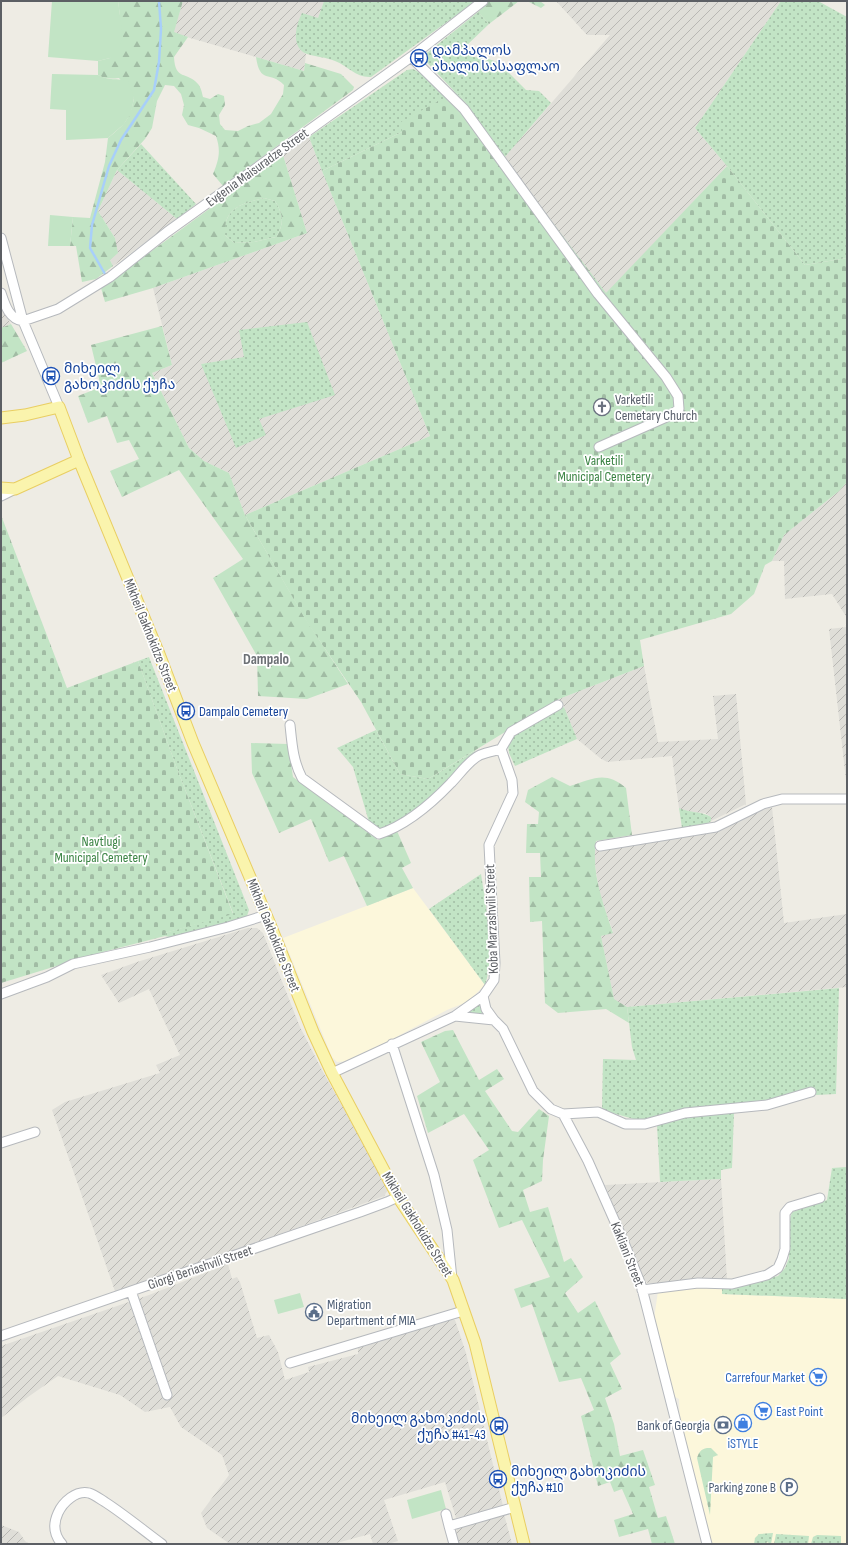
<svg xmlns="http://www.w3.org/2000/svg" width="848" height="1545" font-family="'Sofia Sans Condensed','Noto Sans Georgian',sans-serif">
<style>
.commercial{fill:#fcf7db}
.industrial{fill:url(#industrial-furrows);fill-rule:evenodd}
.grass{fill:url(#grass-dots)}
.forest{fill:url(#forest-firs);fill-rule:evenodd}
.cemetery{fill:url(#cemetery-stones)}
.garden{fill:#c2e4c5}
.lines{fill:none;stroke-linecap:round;stroke-linejoin:round}
.stream{stroke:#a8cffa;stroke-width:2.5}
.minor-casing{stroke:#b6b9bd;stroke-width:11}
.major-casing{stroke:#e9ce62;stroke-width:13}
.minor{stroke:#fff;stroke-width:9}
.major{stroke:#faf4ad;stroke-width:11}
.labels{text-anchor:middle;stroke-width:3.5;stroke-linejoin:round;paint-order:stroke}
.transit-label{font-size:14px;fill:#164399;stroke:#fff;text-anchor:start}
.street-label{font-size:14px;fill:#5c5f64;stroke:#fff}
.worship-label{font-size:14px;fill:#5b616d;stroke:#fff;text-anchor:start}
.park-label{font-size:14px;fill:#3b8444;stroke:#fff}
.service-label{font-size:14px;fill:#4e5e75;stroke:#fff;text-anchor:end}
.shop-label{font-size:14px;fill:#366cbe;stroke:#fff;text-anchor:end}
.neighbourhood-label{font-size:15px;font-weight:bold;fill:#6d7176;stroke:#fff}
</style>
<defs>
<pattern id="industrial-furrows" width="10" height="10" patternUnits="userSpaceOnUse"><rect width="10" height="10" fill="#dfded8"/><path d="M-1 1l2-2M0 10L10 0M9 11l2-2" fill="none" stroke="#b8b7b3"/></pattern>
<pattern id="grass-dots" width="8" height="8" patternUnits="userSpaceOnUse"><rect width="8" height="8" fill="#c2e4c5"/><path d="M2 2h.1M6 6h.1" fill="none" stroke="#a1bca4" stroke-width="1.8" stroke-linecap="round"/></pattern>
<pattern id="forest-firs" width="22" height="20" patternUnits="userSpaceOnUse"><rect width="22" height="20" fill="#c2e4c5"/><path d="M5 1l3.5 6h-7zM16 11l3.5 6h-7z" fill="#a1bca4"/></pattern>
<pattern id="cemetery-stones" width="16" height="16" patternUnits="userSpaceOnUse"><rect width="16" height="16" fill="#c2e4c5"/><path d="M2 7V4a2 2 0 0 1 4 0v3zM10 15v-3a2 2 0 0 1 4 0v3z" fill="#a1bca4"/></pattern>
</defs>
<rect width="100%" height="100%" fill="#eeece4"/>
<!-- commercial -->
<path class="commercial" d="M 413,888 L 485,985 L 467,1002 L 447,1010 L 351,1061 L 337,1062 L 332,1057 L 283,938 Z
M 722,1286 L 722,1294 L 847,1299 L 847,1544 L 712,1544 L 680,1423 L 679,1399 L 673,1396 L 654,1319 L 658,1291 Z"/>
<!-- industrial -->
<path class="industrial" d="M 183,1 L 324,1 L 318,18 L 299,48 L 306,54 L 304,71 L 173,33 Z
M 556,1 L 781,1 L 695,128 L 727,166 L 606,294 L 504,158 L 610,35 L 587,35 Z
M 309,137 L 322,171 L 430,436 L 245,515 L 229,473 L 204,461 L 189,448 L 152,373 L 172,365 L 153,288 L 307,233 L 283,155 ZM 245,357 L 259,419 L 201,364 Z
M 117,170 L 177,219 L 113,266 L 110,260 L 117,253 L 115,238 L 98,211 Z
M 1,303 L 3,311 L 11,324 L 1,328 Z
M 847,482 L 847,618 L 832,594 L 785,599 L 784,561 L 772,561 L 784,535 L 839,491 Z
M 847,627 L 847,789 L 829,629 Z
M 644,666 L 658,742 L 718,739 L 713,696 L 736,694 L 746,804 L 711,821 L 711,817 L 705,813 L 687,812 L 679,808 L 672,756 L 607,762 L 600,758 L 577,739 L 564,707 L 559,699 Z
M 772,807 L 784,923 L 847,914 L 847,987 L 627,1007 L 614,1000 L 601,936 L 613,932 L 599,892 L 594,856 L 595,850 L 710,832 L 724,829 L 754,813 Z
M 248,928 L 257,928 L 263,933 L 300,1027 L 323,1072 L 387,1185 L 388,1190 L 384,1196 L 116,1294 L 52,1110 L 65,1102 L 160,1073 L 156,1065 L 180,1055 L 149,989 L 119,1003 L 101,975 L 137,962 Z
M 721,1179 L 727,1280 L 661,1283 L 648,1283 L 644,1280 L 605,1185 Z
M 228,1264 L 232,1279 L 237,1277 L 240,1282 L 257,1338 L 269,1335 L 278,1352 L 285,1380 L 309,1372 L 308,1367 L 358,1354 L 358,1348 L 452,1319 L 455,1320 L 466,1353 L 503,1506 L 456,1518 L 445,1482 L 384,1500 L 398,1541 L 388,1544 L 373,1544 L 370,1534 L 333,1544 L 230,1544 L 207,1528 L 201,1513 L 229,1475 L 222,1455 L 181,1427 L 170,1407 L 145,1412 L 120,1395 L 58,1376 L 28,1397 L 1,1418 L 1,1346 L 149,1295 Z
M 504,1514 L 512,1544 L 458,1544 L 456,1533 L 457,1529 Z
M 1,1525 L 19,1532 L 25,1541 L 29,1544 L 1,1544 Z"/>
<!-- grass -->
<path class="grass" d="M 324,1 L 476,1 L 371,77 C 356,78 348,66 335,61 C 326,57 316,57 307,54 C 290,47 296,25 302,13 L 318,18 Z
M 781,1 L 818,1 L 847,17 L 847,258 L 805,265 L 727,166 L 695,128 Z
M 478,12 L 489,24 L 466,46 L 473,57 L 485,58 L 498,62 L 526,90 L 539,91 L 551,103 L 504,158 L 461,96 L 454,91 L 422,57 Z
M 413,69 L 421,73 L 447,97 L 402,122 L 402,132 L 322,171 L 309,137 L 407,70 Z
M 141,144 L 196,204 L 177,219 L 117,170 Z
M 264,198 L 275,201 C 283,214 285,223 276,237 L 254,242 L 234,243 L 225,235 C 225,231 224,226 226,222 C 231,205 249,202 264,198 Z
M 307,322 L 335,395 L 259,419 L 266,435 L 236,448 L 201,364 L 244,357 L 239,330 Z
M 149,657 L 249,910 L 247,916 L 240,919 L 173,938 L 165,936 L 165,933 L 233,913 L 176,766 L 138,661 Z
M 564,707 L 577,739 L 515,766 L 509,753 L 508,746 L 513,736 Z
M 376,730 L 400,774 L 428,779 L 476,750 C 448,781 420,819 378,829 L 369,822 L 353,767 L 337,748 Z
M 679,808 C 690,813 701,811 711,817 L 711,821 L 706,825 L 682,828 Z
M 481,874 C 486,905 495,956 485,985 L 429,909 Z
M 839,988 L 836,1094 L 816,1095 L 815,1088 L 765,1102 L 637,1120 L 602,1110 L 603,1059 L 636,1060 L 632,1047 L 627,1007 Z
M 481,1002 L 484,1015 L 465,1014 Z
M 734,1112 L 732,1168 L 721,1170 L 721,1179 L 660,1182 L 657,1125 L 684,1116 Z
M 847,1167 L 847,1299 L 722,1294 L 722,1286 L 735,1287 L 778,1276 L 785,1268 L 789,1258 L 790,1219 L 792,1212 L 827,1200 L 832,1168 Z
M 773,1533 L 771,1544 L 767,1542 L 766,1544 L 754,1544 L 755,1538 L 759,1534 Z
M 776,1534 L 809,1536 L 808,1544 L 774,1544 Z
M 817,1535 L 841,1536 L 841,1544 L 811,1544 L 813,1537 Z"/>
<!-- forest -->
<path class="forest" d="M 118,1 L 183,1 L 174,32 L 188,37 L 174,57 C 175,81 187,71 198,84 C 201,87 202,93 203,97 L 210,99 L 218,94 L 224,96 L 225,105 L 219,115 L 220,124 L 225,130 L 238,131 L 248,126 L 259,123 L 271,114 L 283,94 L 284,85 C 270,70 260,85 256,57 L 304,71 L 305,63 L 341,74 L 354,87 L 353,90 L 223,186 L 213,174 C 219,159 221,151 216,136 L 199,128 L 188,125 L 182,115 L 184,105 L 181,94 L 174,86 L 165,85 L 157,101 L 152,128 L 145,139 L 117,170 L 98,211 L 115,238 L 118,253 L 110,260 L 113,266 L 96,279 L 82,282 L 76,246 L 70,246 L 73,217 L 90,218 L 105,162 L 108,138 C 124,125 130,120 134,98 L 119,78 C 111,79 105,79 98,75 L 98,61 L 110,58 L 120,16 Z
M 489,1 L 519,1 L 489,24 L 478,12 Z
M 527,1 L 540,1 L 545,5 L 541,8 Z
M 283,155 L 307,233 L 153,288 L 105,302 L 101,288 ZM 264,198 L 275,201 C 283,214 285,223 276,237 L 254,242 L 234,243 L 225,235 C 225,231 225,226 226,222 C 231,205 249,202 264,198 Z
M 11,324 L 27,351 L 1,363 L 1,328 Z
M 162,326 L 172,365 L 152,373 L 189,448 L 204,461 L 229,473 L 245,515 L 305,618 L 348,684 L 307,699 L 258,696 L 257,656 L 213,578 L 243,559 L 179,470 L 122,497 L 110,471 L 139,459 L 129,440 L 117,443 L 107,416 L 88,423 L 78,396 L 101,387 L 91,345 Z
M 251,743 L 288,744 L 293,777 L 378,840 L 397,831 L 411,863 L 402,868 L 413,888 L 367,906 L 344,856 L 329,862 L 311,819 L 279,833 L 252,773 Z
M 552,777 L 570,786 C 593,779 605,770 626,788 L 632,835 L 596,841 C 591,873 603,903 613,933 L 601,936 L 614,999 L 627,1007 L 629,1023 L 606,1009 L 558,1013 L 545,1003 L 542,921 L 530,922 L 529,877 L 541,877 L 540,853 L 526,853 L 527,824 L 538,824 L 539,812 L 525,802 L 528,790 Z
M 453,1030 L 479,1080 L 497,1069 L 504,1079 L 485,1091 L 512,1131 L 518,1132 L 539,1109 L 549,1116 L 543,1160 L 542,1181 L 523,1190 L 530,1212 L 548,1207 L 564,1262 L 571,1258 L 583,1277 L 565,1293 L 578,1313 L 595,1301 L 621,1354 L 610,1363 L 622,1389 L 605,1398 L 614,1424 L 620,1456 L 643,1450 L 655,1485 L 649,1487 L 658,1518 L 666,1516 L 675,1544 L 652,1544 L 648,1529 L 619,1537 L 614,1520 L 633,1514 L 622,1489 L 614,1492 L 610,1482 L 598,1486 L 581,1416 L 594,1410 L 581,1378 L 559,1382 L 532,1304 L 521,1308 L 514,1289 L 550,1277 L 522,1220 L 499,1228 L 473,1160 L 489,1150 L 464,1114 L 428,1133 L 417,1096 L 440,1082 L 421,1042 L 445,1031 Z
M 707,1448 L 711,1448 L 718,1455 L 713,1457 L 710,1515 L 697,1458 C 699,1452 701,1449 707,1448 Z"/>
<!-- cemetery -->
<path class="cemetery" d="M 454,91 L 461,96 L 504,158 L 606,293 L 727,166 L 805,265 L 847,258 L 847,482 L 839,491 L 784,535 L 772,561 L 765,565 L 754,594 L 731,614 L 640,640 L 644,666 L 559,699 L 428,779 L 400,774 L 361,702 L 307,622 L 245,515 L 430,436 L 322,171 L 402,132 L 401,122 L 446,97 Z
M 1,515 L 67,688 L 138,661 L 176,766 L 233,914 L 165,933 L 165,936 L 99,953 L 1,983 Z"/>
<!-- garden -->
<path class="garden" d="M 52,1 L 118,1 L 123,37 L 119,49 L 110,58 L 98,61 L 48,57 Z
M 52,74 L 98,75 C 108,81 118,78 128,81 L 134,98 L 131,113 L 124,124 L 108,138 L 66,140 L 66,110 L 50,109 Z
M 50,215 L 73,217 L 70,246 L 48,246 Z
M 300,1293 L 304,1307 L 278,1314 L 274,1300 Z
M 441,1490 L 446,1509 L 412,1519 L 407,1500 Z"/>
<g class="lines">
<!-- stream -->
<path class="stream" d="M 105,274 L 90,248 L 92,225 L 109,166 L 121,140 L 154,90 L 159,62 L 161,29 L 159,1"/>
<!-- minor casing -->
<g class="minor-casing">
<path id="minor" d="M 411,57 L 464,109 L 598,294 L 666,377 L 678,396 L 679,409 L 669,416 L 599,447
M 1,238 L 23,321 L 59,407
M 1,293 C 5,305 9,319 23,321 L 58,309 L 110,277 L 167,232 L 411,57 L 483,1
M 1,496 L 15,489
M 290,725 C 292,744 293,761 302,778 L 379,834 C 407,825 431,804 451,783 C 460,774 469,760 480,755 C 487,752 494,751 501,749
M 600,846 L 716,827 L 763,804 L 782,799 L 847,799
M 1,994 L 47,977 L 73,964 L 150,947 L 228,927 L 266,915
M 483,996 L 486,1009 L 494,1020 L 503,1029 L 533,1091 L 551,1109 L 563,1114 L 588,1161 L 623,1240 L 641,1285 L 646,1304 C 666,1384 686,1464 707,1544
M 455,1016 L 494,1020
M 392,1044 L 434,1175 L 447,1230 L 452,1279
M 332,1073 L 455,1016 L 483,996 L 494,980 L 495,963 L 489,845 L 513,793 L 512,780 L 501,749 L 511,732 L 558,705
M 563,1114 L 598,1112 L 625,1124 L 645,1124 L 685,1113 L 767,1105 L 811,1092
M 1,1143 L 35,1132
M 642,1290 L 698,1283 L 732,1284 L 767,1275 L 778,1268 L 782,1259 L 785,1249 L 785,1213 L 790,1207 L 820,1198
M 131,1291 L 167,1395
M 1,1336 L 360,1212 L 387,1202 L 398,1197
M 290,1363 L 463,1311
M 446,1514 L 449,1526
M 62,1544 C 54,1535 53,1524 58,1513 C 63,1502 76,1490 89,1493 C 95,1495 100,1499 105,1502 C 125,1515 143,1530 162,1544
M 454,1544 L 449,1526 L 515,1507"/>
</g>
<!-- major casing -->
<g class="major-casing">
<path id="major" d="M 1,418 L 25,415 L 59,407 L 79,460 L 159,654 L 193,743 L 269,922 L 313,1032 L 332,1073 L 398,1197 L 453,1280 L 475,1343 L 524,1544
M 1,488 L 15,489 L 79,460"/>
</g>
<!-- minor -->
<use href="#minor" class="minor"/>
<!-- major -->
<use href="#major" class="major"/>
</g>
<!-- icons -->
<defs>
<g id="bus-ring" transform="scale(0.9)"><circle r="9.5" fill="#fff" stroke="#1a4fb4" stroke-width="1.5"/><path d="M-5-6H5V4H4V6H2V4H-2V6H-4V4H-5ZM-3.5-4V0h7V-4ZM-3.5 1.2v1.5H-2V1.2ZM2 1.2v1.5H3.5V1.2Z" fill="#1a4fb4"/></g>
<g id="church-ring" transform="scale(0.9)"><circle r="9.5" fill="#fff" stroke="#6b7280" stroke-width="1.5"/><path d="M-1.2-6h2.4v3.5h3.3v2.4h-3.3V6h-2.4V-.1h-3.3v-2.4h3.3Z" fill="#6b7280"/></g>
<g id="civic-ring" transform="scale(0.9)"><circle r="9.5" fill="#fff" stroke="#5c6f8a" stroke-width="1.5"/><path d="M-.6-6.5H3V-4.5H.6V-3L4-1V1h2V6H-6V1h2V-1L-.6-3ZM-1.2 2.5V6h2.4V2.5Z" fill="#5c6f8a"/></g>
<g id="supermarket-ring" transform="scale(0.9)"><circle r="9.5" fill="#fff" stroke="#3f7fe0" stroke-width="1.5"/><path d="M-6-5.5h2.5l.6 2H6L4.5 2H-2.5L-4.4-4H-6ZM-1.5 3.2a1.3 1.3 0 1 0 .1 0ZM3 3.2a1.3 1.3 0 1 0 .1 0Z" fill="#3f7fe0"/></g>
<g id="shop-ring" transform="scale(0.9)"><circle r="9.5" fill="#fff" stroke="#3f7fe0" stroke-width="1.5"/><path d="M-5-2.5h2.3a2.7 3.5 0 0 1 5.4 0H5L5.5 6h-11ZM-1.5-2.5h3a1.5 2.3 0 0 0-3 0Z" fill="#3f7fe0"/></g>
<g id="bank-ring" transform="scale(0.9)"><circle r="9.5" fill="#fff" stroke="#5c6f8a" stroke-width="1.5"/><path d="M-6-4H6V4H-6ZM0-2.3a2.3 2.3 0 1 0 0 4.6a2.3 2.3 0 1 0 0-4.6Z" fill="#5c6f8a"/></g>
<g id="parking-ring" transform="scale(0.9)"><circle r="9.5" fill="#fff" stroke="#5c6f8a" stroke-width="1.5"/><path d="M-3.5-5.5H1a3.5 3.5 0 0 1 0 7H-1V5.5H-3.5ZM-1-3.4V-.6H.8a1.4 1.4 0 0 0 0-2.8Z" fill="#5c6f8a"/></g>
</defs>
<g fill-rule="evenodd">
<use href="#bus-ring" x="419" y="58"/>
<use href="#bus-ring" x="51" y="376"/>
<use href="#church-ring" x="602" y="407"/>
<use href="#bus-ring" x="186" y="711"/>
<use href="#civic-ring" x="314" y="1312"/>
<use href="#supermarket-ring" x="818" y="1377"/>
<use href="#supermarket-ring" x="763" y="1411"/>
<use href="#shop-ring" x="743" y="1423"/>
<use href="#bank-ring" x="723" y="1425"/>
<use href="#bus-ring" x="499" y="1426"/>
<use href="#bus-ring" x="498" y="1479"/>
<use href="#parking-ring" x="789" y="1487"/>
</g>
<g class="labels">
<!-- transit labels -->
<g class="transit-label">
<text x="432" y="55">დამპალოს<tspan x="432" dy="16">ახალი სასაფლაო</tspan></text>
<text x="64" y="373">მიხეილ<tspan x="64" dy="16">გახოკიძის ქუჩა</tspan></text>
<text x="199" y="716">Dampalo Cemetery</text>
<text x="486" y="1423" text-anchor="end">მიხეილ გახოკიძის<tspan x="486" dy="16">ქუჩა #41-43</tspan></text>
<text x="511" y="1476">მიხეილ გახოკიძის<tspan x="511" dy="16">ქუჩა #10</tspan></text>
</g>
<!-- street labels -->
<g class="street-label">
<text transform="translate(257 167) rotate(-36)" y="5">Evgenia Maisuradze Street</text>
<text transform="translate(151 635) rotate(68)" y="5">Mikheil Gakhokidze Street</text>
<text transform="translate(491 919) rotate(-92)" y="5">Koba Marzashvili Street</text>
<text transform="translate(274 935) rotate(68)" y="5">Mikheil Gakhokidze Street</text>
<text transform="translate(418 1224) rotate(58)" y="5">Mikheil Gakhokidze Street</text>
<text transform="translate(628 1254) rotate(68)" y="5">Kakliani Street</text>
<text transform="translate(200 1267) rotate(-19)" y="5">Giorgi Beriashvili Street</text>
</g>
<!-- worship labels -->
<g class="worship-label">
<text x="615" y="404">Varketili<tspan x="615" dy="16">Cemetary Church</tspan></text>
</g>
<!-- park labels -->
<g class="park-label">
<text x="604" y="465">Varketili<tspan x="604" dy="16">Municipal Cemetery</tspan></text>
<text x="101" y="846">Navtlugi<tspan x="101" dy="16">Municipal Cemetery</tspan></text>
</g>
<!-- service labels -->
<g class="service-label">
<text x="327" y="1309" text-anchor="start">Migration<tspan x="327" dy="16">Department of MIA</tspan></text>
<text x="710" y="1430">Bank of Georgia</text>
<text x="776" y="1492">Parking zone B</text>
</g>
<!-- shop labels -->
<g class="shop-label">
<text x="805" y="1382">Carrefour Market</text>
<text x="776" y="1416" text-anchor="start">East Point</text>
<text x="743" y="1448" text-anchor="middle">iSTYLE</text>
</g>
<!-- neighbourhood labels -->
<g class="neighbourhood-label">
<text x="266" y="664">Dampalo</text>
</g>
</g>
<!-- border -->
<rect width="848" height="1545" fill="none" stroke="#5c5f64" stroke-width="4"/>
</svg>
